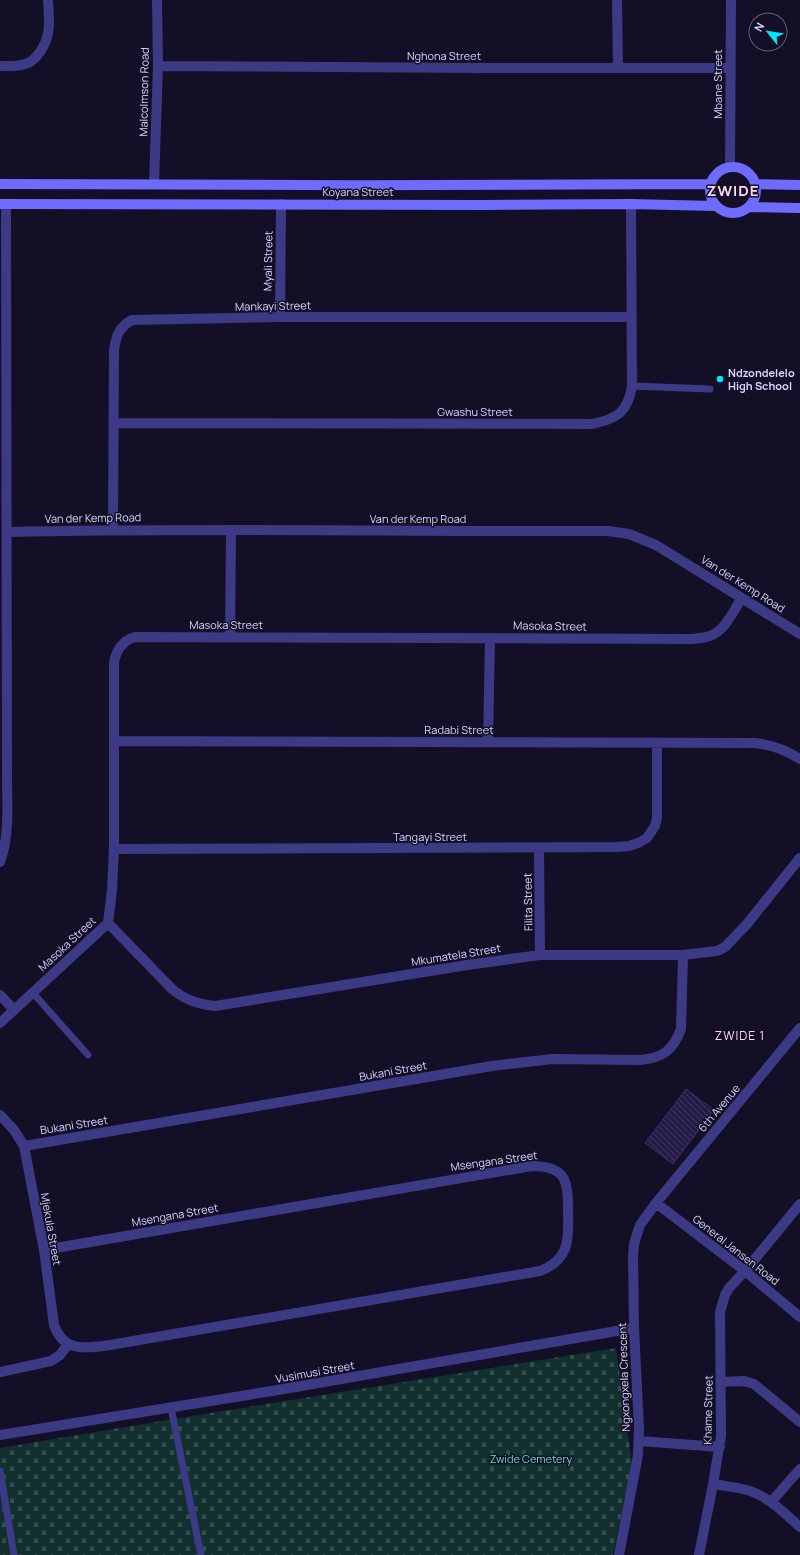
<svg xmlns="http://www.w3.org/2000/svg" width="800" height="1555" font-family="Manrope,sans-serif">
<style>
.cemetery{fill:url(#cemetery-stones)}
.building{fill:url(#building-back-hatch);stroke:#3b2d73}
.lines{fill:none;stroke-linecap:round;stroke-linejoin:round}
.lane{stroke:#3d3a85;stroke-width:7}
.street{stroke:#3d3a85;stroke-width:10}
.secondary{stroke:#6f6bff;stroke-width:10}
.poi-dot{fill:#00e5ff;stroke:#130f26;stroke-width:1.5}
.labels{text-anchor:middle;stroke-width:3;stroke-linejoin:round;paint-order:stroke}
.street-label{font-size:11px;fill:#d9d4ff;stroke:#130f26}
.poi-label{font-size:11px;font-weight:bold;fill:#d9d4ff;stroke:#130f26;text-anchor:start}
.park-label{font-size:11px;fill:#5fe0c0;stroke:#130f26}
.neighbourhood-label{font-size:12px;letter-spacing:1px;fill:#ffd6f0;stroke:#130f26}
.district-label{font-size:15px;font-weight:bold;letter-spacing:1px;fill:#ffd6f0;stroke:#130f26}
</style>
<defs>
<pattern id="cemetery-stones" width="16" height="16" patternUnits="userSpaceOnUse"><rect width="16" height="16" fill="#12302f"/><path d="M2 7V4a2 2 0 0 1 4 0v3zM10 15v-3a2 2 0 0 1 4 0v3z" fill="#344d4e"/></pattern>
<pattern id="building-back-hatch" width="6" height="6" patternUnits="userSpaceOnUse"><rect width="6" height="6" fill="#241b47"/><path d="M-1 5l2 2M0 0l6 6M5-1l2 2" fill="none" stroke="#433b63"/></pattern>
</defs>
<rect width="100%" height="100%" fill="#130f26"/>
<!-- cemetery -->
<path class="cemetery" d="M 616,1348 L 632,1464 L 613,1555 L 0,1555 L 0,1448 L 173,1419 Z"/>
<!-- building -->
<path class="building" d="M 686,1089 L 714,1110 L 673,1164 L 645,1143 Z"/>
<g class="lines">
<!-- lane -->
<path class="lane" d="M 632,386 L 710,389
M 33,993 L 88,1055
M 171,1408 L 201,1555
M 0,1471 L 14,1555"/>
<!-- street -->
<path class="street" d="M 617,0 L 618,68
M 0,66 C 9,66 20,67 28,63 C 33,61 37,56 40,52 C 52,35 49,20 48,0
M 158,66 L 484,68 L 730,68
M 730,167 L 731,0
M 154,184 L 158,66 L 157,0
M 280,317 L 281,204
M 114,423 L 592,424 C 617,419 628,412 632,386 L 631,204
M 113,529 L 114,350 C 116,336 119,327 132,320 L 280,317 L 631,317
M 7,532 C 207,527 408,532 608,531 L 629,534 L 656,545 L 800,634
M 230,637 L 231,530
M 114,741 L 755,743 C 773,745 785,750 800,759
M 488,742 L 490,638
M 539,848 L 540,955
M 114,849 L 617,847 L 629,846 L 638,843 L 647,838 L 655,826 L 657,818 L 657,743
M 0,862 C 10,835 7,804 7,776 L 6,204
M 108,923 L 172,989 C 185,1000 198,1004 215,1006 L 467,965 L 540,955 L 683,955 L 717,951 L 725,947 L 747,924 L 800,858
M 0,995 L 14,1010
M 0,1023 L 108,923 L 112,890 L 114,849 L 114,663 C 116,650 122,641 135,637 L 692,639 C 700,638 708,638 714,634 C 727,627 734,609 742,598
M 0,1115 L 14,1130 L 24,1146 L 44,1250 L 54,1325 C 64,1353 85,1348 110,1345 L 540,1271 C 569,1260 569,1240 568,1213 C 568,1183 568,1166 532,1166 L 44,1250
M 24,1146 L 492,1066 L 552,1059 L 640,1060 C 662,1058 673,1051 681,1029 L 683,955
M 656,1203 L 745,1271 L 800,1317
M 0,1372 L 51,1361 L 60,1355 L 68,1344
M 721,1382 L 744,1381 L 754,1384 L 800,1422
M 0,1435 L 278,1390 L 634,1328
M 639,1441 L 720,1447
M 713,1484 C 724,1486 736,1487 747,1490 C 768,1496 784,1513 800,1527
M 771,1502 L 800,1469
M 619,1555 L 638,1455 L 639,1429 L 634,1328 L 633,1256 L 634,1244 L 640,1225 L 656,1203 L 800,1028
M 699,1555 L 713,1484 L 721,1436 L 720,1312 L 725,1295 L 729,1288 L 745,1271 L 800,1204"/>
<!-- secondary -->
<path class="secondary" d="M710 190a23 23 0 1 1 46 0a23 23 0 1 1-46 0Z
M 0,184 C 237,185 473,186 710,184
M 755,184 L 800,185
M 0,204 L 483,205 L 631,204 L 715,206
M 749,207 L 800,208"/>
</g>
<!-- markers -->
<circle class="poi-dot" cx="720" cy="379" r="4"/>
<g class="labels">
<!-- street labels -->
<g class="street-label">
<text x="444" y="60">Nghona Street</text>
<text transform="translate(718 84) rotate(-90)" y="4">Mbane Street</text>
<text transform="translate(144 92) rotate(-89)" y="4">Malcolmson Road</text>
<text x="358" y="196">Koyana Street</text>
<text transform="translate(268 261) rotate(-89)" y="4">Myali Street</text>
<text transform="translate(273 306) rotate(-1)" y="4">Mankayi Street</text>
<text x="475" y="416">Gwashu Street</text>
<text transform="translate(93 518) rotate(-1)" y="4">Van der Kemp Road</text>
<text x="418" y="523">Van der Kemp Road</text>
<text transform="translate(743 584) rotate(32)" y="4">Van der Kemp Road</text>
<text x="226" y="629">Masoka Street</text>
<text transform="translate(550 626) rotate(1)" y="4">Masoka Street</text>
<text x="459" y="734">Radabi Street</text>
<text x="430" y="841">Tangayi Street</text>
<text transform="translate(528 902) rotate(-91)" y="4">Filita Street</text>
<text transform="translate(67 944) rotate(-43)" y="4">Masoka Street</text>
<text transform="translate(456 955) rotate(-9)" y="4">Mkumatela Street</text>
<text transform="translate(393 1071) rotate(-10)" y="4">Bukani Street</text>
<text transform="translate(719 1108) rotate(-50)" y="4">6th Avenue</text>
<text transform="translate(74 1125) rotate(-9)" y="4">Bukani Street</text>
<text transform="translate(494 1161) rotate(-8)" y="4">Msengana Street</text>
<text transform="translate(175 1215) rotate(-10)" y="4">Msengana Street</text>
<text transform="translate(51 1229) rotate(80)" y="4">Mjekula Street</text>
<text transform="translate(736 1250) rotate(38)" y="4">General Jansen Road</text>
<text transform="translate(315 1372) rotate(-10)" y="4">Vusimusi Street</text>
<text transform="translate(624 1377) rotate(-92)" y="4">Ngxongxela Crescent</text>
<text transform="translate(708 1410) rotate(-89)" y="4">Khame Street</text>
</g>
<!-- poi labels -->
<g class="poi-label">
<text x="728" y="377">Ndzondelelo<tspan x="728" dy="13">High School</tspan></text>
</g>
<!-- park labels -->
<g class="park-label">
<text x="531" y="1463">Zwide Cemetery</text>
</g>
<!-- neighbourhood labels -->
<g class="neighbourhood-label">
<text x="740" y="1040">ZWIDE 1</text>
</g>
<!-- district labels -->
<g class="district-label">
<text x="733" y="196">ZWIDE</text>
</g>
</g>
<!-- north arrow -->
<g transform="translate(768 32) rotate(300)"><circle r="19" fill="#130f26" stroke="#625e7d"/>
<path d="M0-3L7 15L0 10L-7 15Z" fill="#00e5ff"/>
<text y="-6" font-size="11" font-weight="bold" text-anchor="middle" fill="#d9d4ff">N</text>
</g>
</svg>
